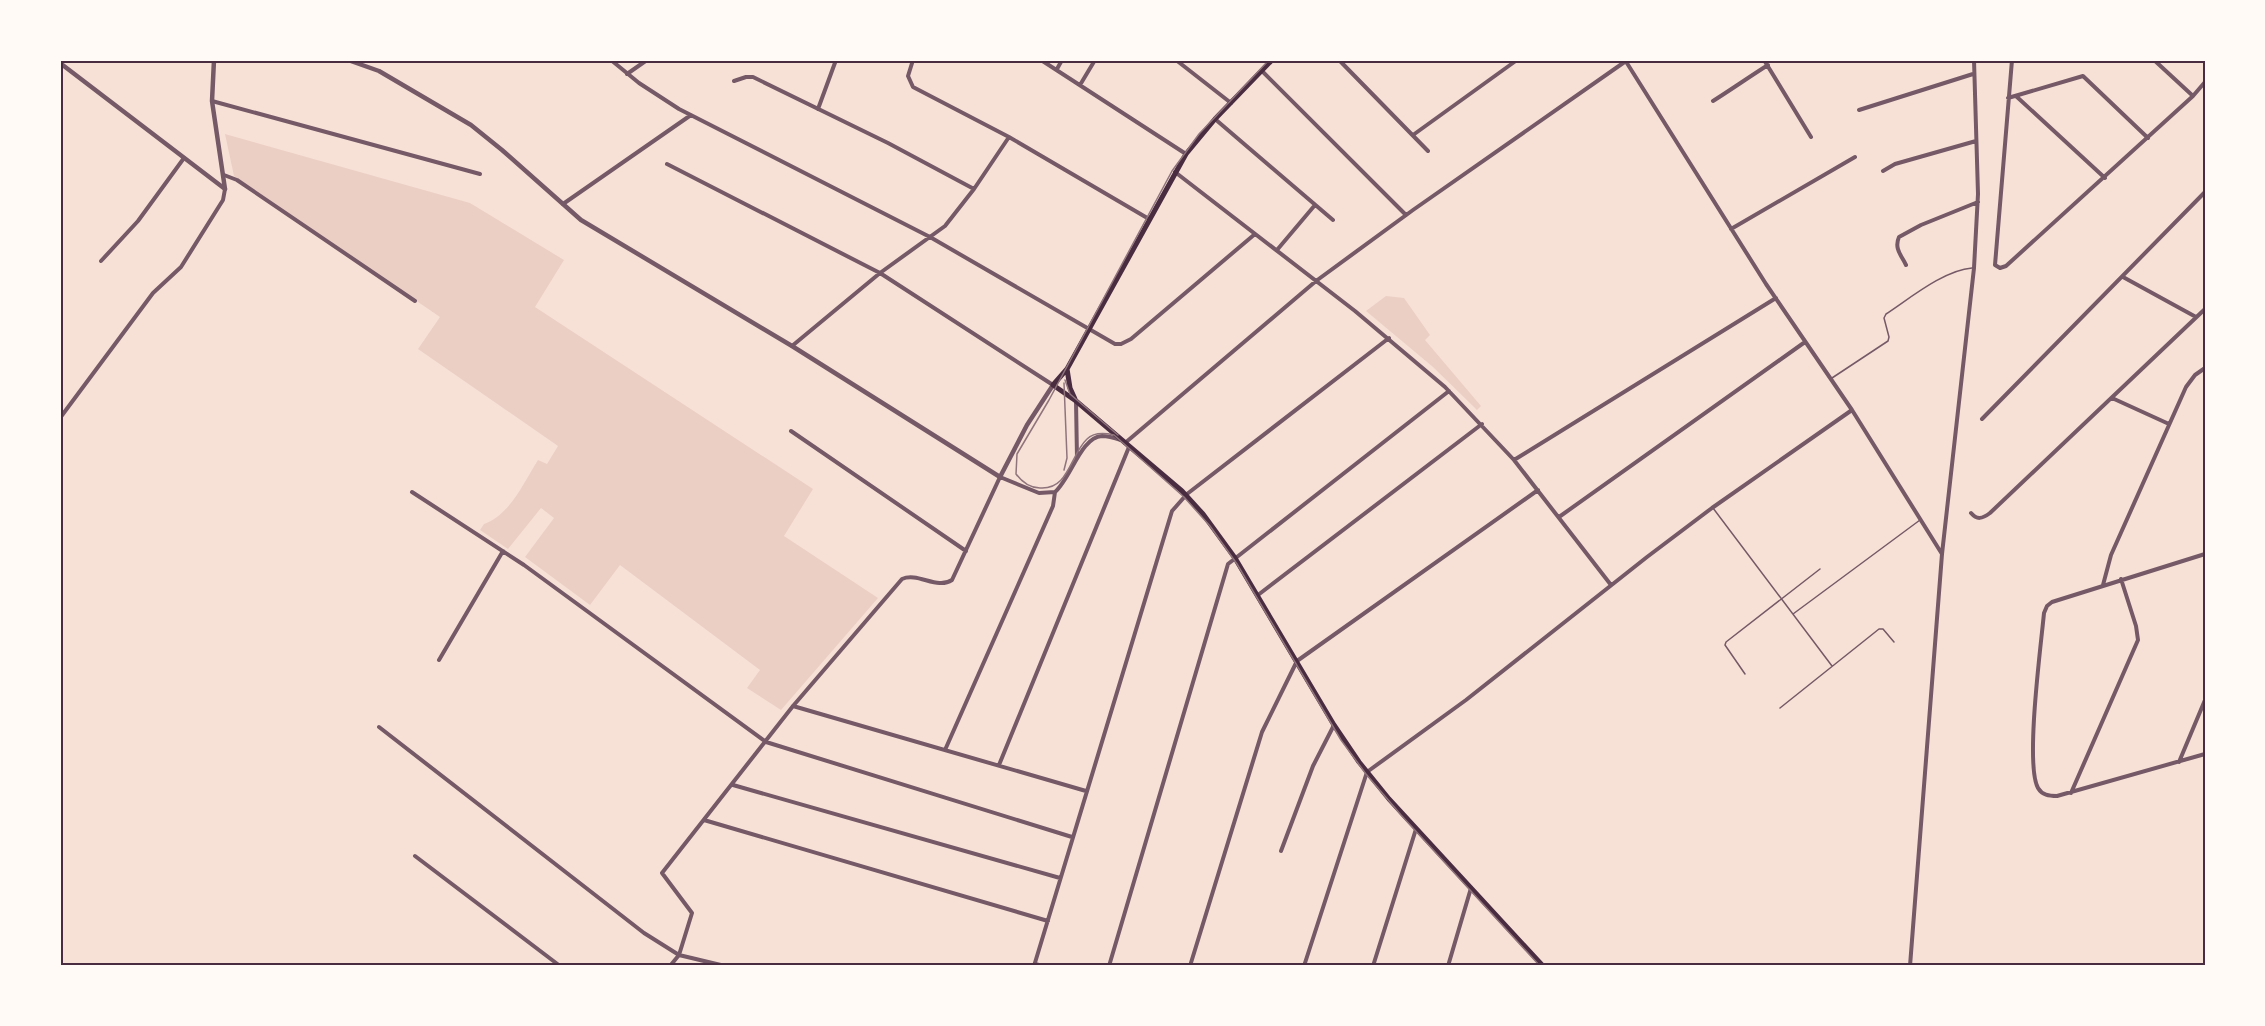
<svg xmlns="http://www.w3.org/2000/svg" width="2265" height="1026" font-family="'Noto Serif',serif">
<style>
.green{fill:#ebcfc5}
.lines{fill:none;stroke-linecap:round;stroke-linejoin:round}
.service{stroke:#755966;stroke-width:1.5}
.minor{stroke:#755966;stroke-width:4}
.tertiary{stroke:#755966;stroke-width:4.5}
.secondary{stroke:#4a2c40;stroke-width:5}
.tram{stroke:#8f747c;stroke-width:1.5}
.neatline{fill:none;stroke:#4a2c40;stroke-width:2}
</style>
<rect width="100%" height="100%" fill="#f7e1d7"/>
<!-- green -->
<path class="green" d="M 225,134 L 470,203 L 564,260 L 535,307 L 813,489 L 784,536 L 878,598 L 781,710 L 747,688 L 760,670 L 620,565 L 590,605 L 525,557 L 554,518 L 541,508 L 508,549 L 480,530 L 484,524 C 510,515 524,482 538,460 L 547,464 L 558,446 L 418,349 L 440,317 L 234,176 Z
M 1386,296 L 1404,298 L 1430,335 L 1425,340 L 1481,406 L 1477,410 L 1433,367 L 1366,311 Z"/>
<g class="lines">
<!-- service -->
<path class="service" d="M 1832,378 L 1888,341 L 1889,337 L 1884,318 L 1886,314 C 1909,299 1944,270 1972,268
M 1713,508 L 1832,666
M 1793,614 L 1920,520
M 1745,674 L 1725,645 L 1726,642 L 1820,569
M 1780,708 L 1879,629 L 1883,629 L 1894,642"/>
<!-- minor -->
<path class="minor" d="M 611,60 L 639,83 L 679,109 L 930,237 L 1115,344 L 1121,344 L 1131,339 L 1255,234
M 913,60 L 908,76 L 913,87 L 1009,137 L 1149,219
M 1041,60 L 1186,154
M 1176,60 L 1231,103
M 1339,60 L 1428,151
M 1625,60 L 1766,284 L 1852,410 L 1942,554
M 1764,60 L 1811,137
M 2012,60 L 1995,265 L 2000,268 L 2006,266 L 2193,96 L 2205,82
M 2154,60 L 2193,96
M 1057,69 L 1062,60
M 1262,71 L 1406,215
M 627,74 L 647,60
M 734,81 L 746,77 L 753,77 L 888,143 L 974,189
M 1080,85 L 1095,60
M 2017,97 L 2105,178
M 2008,98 L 2083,76 L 2148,138
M 212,101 L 480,174
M 1713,101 C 1732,89 1749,77 1768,65
M 818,109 L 836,60
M 1859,110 L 1973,74
M 1215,119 L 1333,220
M 1413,135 L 1517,60
M 667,164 L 880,273 L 1053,385
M 1883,171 L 1895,164 L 1976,141
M 1175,172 L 1355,311 L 1445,387 L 1514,460 L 1611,585
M 224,175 L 237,180 L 415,301
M 563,204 L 691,115
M 1731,229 L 1855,157
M 1277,250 L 1315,205
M 101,261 L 138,221 L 184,158
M 1906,265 C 1901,255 1894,248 1899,237 L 1921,225 L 1978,202
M 2123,277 L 2196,317
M 792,346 L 880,273 L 945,226 L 974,189 L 1009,137
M 2112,398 L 2169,424
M 1076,401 L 1077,458
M 60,418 L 153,293 L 181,267 L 223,200 L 225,189
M 1982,419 L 2205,192
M 791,431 L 966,551
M 1125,443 L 1316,281 L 1413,210 L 1626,61
M 1514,460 L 1776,298
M 412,492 L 524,565 L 766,742 L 1072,837
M 1055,492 C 1071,478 1081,437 1102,436 C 1108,436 1115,438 1121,440
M 1971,513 C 1977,520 1982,519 1990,513 L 2205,309
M 1559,517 L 1805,342
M 2205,554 L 2052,602 L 2047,606 L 2044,613 C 2041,645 2025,765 2038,788 C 2042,795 2049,796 2057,796 L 2205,754
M 2103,585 L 2111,555 L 2186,387 L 2195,375 L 2205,368
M 1258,595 L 1482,424
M 439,660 L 503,551
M 793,706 L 1086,791
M 379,727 L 644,933 L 679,955 L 725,966
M 945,750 L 1053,506 L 1055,492
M 2179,762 L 2205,700
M 999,765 L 1129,447
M 733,785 L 1060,878
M 2071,793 L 2138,640 L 2136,626 L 2121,579
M 704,820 L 1048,921
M 1281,851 L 1313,766 L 1334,725
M 415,856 L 560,966
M 1035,964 L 1043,966
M 670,966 L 679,955 L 692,913 L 662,873 L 793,706 L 902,579 C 918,572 937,590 952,580 L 1000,477 L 1039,493 L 1055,492
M 1034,966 L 1172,511 L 1187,494 L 1389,338
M 1109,966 L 1228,564 L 1449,391
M 1190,966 L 1262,732 L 1297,661 L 1538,490
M 1304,966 L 1367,772 L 1466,700 L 1647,557 L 1712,508 L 1852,410
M 1373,966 L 1416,829
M 1448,966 L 1471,888
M 1910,966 L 1942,554 L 1974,268 L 1978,194 L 1974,60"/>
<!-- tertiary -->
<path class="tertiary" d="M 214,60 L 212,101 L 225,189
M 348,60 L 379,71 L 471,125 L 502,150 L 581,220 L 792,346 L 1000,477 L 1027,425 L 1053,385
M 60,63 L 225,189"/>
<!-- secondary -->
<path class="secondary" d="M 1272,60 L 1215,119 L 1186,154 L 1067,369 L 1053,385 L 1076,401 L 1182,491 L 1203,514 L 1235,558 L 1334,725 L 1359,762 L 1389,799 L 1543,966
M 1067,369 L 1070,388 L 1075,399"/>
<!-- tram -->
<path class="tram" d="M 1269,60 L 1199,134 L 1172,171 L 1049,400 L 1017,454 L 1016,474 C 1022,482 1030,488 1040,488 C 1069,490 1070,455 1087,439 C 1094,432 1105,433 1114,435 L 1184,497 L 1210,526 L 1237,564 L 1341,740 L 1366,774 L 1401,815 L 1540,966
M 1065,380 L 1070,394 L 1118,435
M 1064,383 L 1067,458 L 1064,470"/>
</g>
<!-- border -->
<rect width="2265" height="1026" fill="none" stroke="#fffaf5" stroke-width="123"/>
<rect x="62" y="62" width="2142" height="902" class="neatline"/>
</svg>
